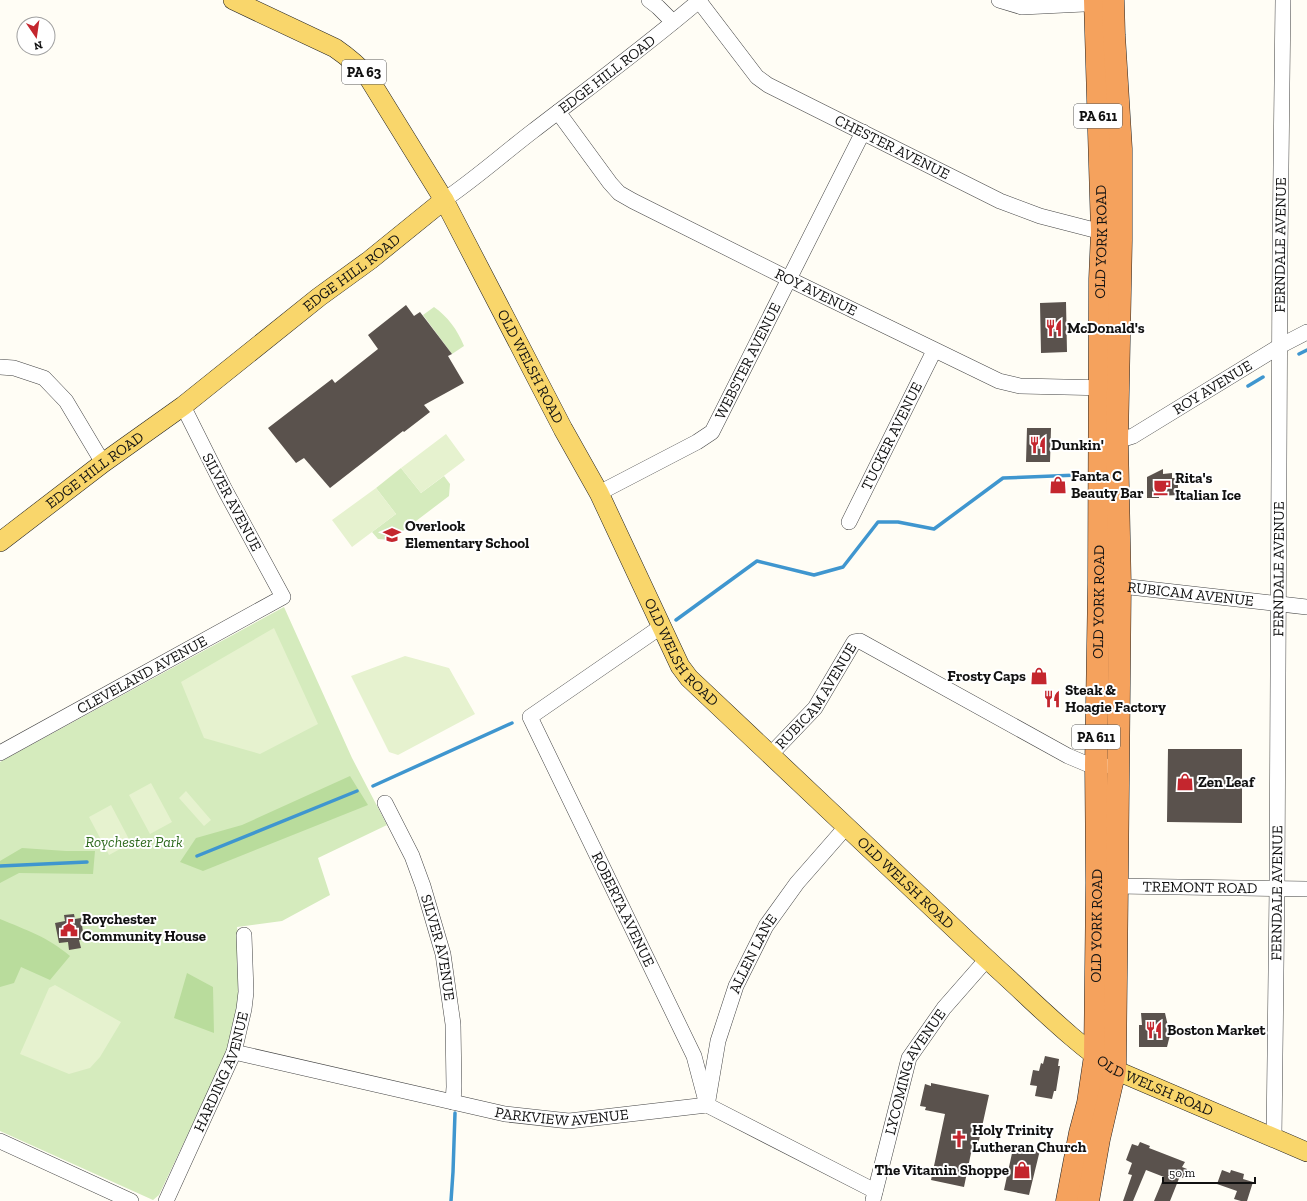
<svg xmlns="http://www.w3.org/2000/svg" width="1307" height="1201" font-family="'Zilla Slab',serif">
<style>
.green{fill:#d5ebbd}
.forest{fill:#b9dc9c}
.pitch{fill:#e6f2cf}
.lines{fill:none;stroke-linecap:round;stroke-linejoin:round}
.stream{stroke:#3f96cf;stroke-width:3.5}
.building{fill:#5a524d}
.minor-casing{stroke:#444;stroke-width:16}
.major-casing{stroke:#222;stroke-width:20}
.highway-casing{stroke:#222;stroke-width:23}
.minor{stroke:#fff;stroke-width:15}
.major{stroke:#f9d66b;stroke-width:19}
.highway{stroke:#f5a25d;stroke-width:22}
.labels{text-anchor:middle;stroke-width:4;stroke-linejoin:round;paint-order:stroke}
.shield{fill:#fff;stroke:#585858;stroke-width:1}
.shield-label{font-size:14px;font-weight:bold;fill:#111}
.street-label{font-size:15px;fill:#111;stroke:#fff}
.poi-label{font-size:15px;font-weight:bold;fill:#111;stroke:#fff;text-anchor:start}
.park-label{font-size:15px;font-style:italic;fill:#2f6b1f;stroke:#fff}
</style>
<rect width="100%" height="100%" fill="#fffdf5"/>
<!-- green -->
<path class="green" d="M 434,307 C 448,317 457,329 464,346 L 452,354 L 423,315 Z
M 401,468 L 421,493 L 444,476 L 450,484 L 449,496 L 391,540 L 378,539 L 372,532 L 396,514 L 376,488 Z
M 284,607 L 352,758 L 387,825 L 318,858 L 330,895 L 282,921 L 237,927 L 240,946 L 241,993 L 232,1035 L 221,1064 L 159,1195 L 153,1200 L 0,1131 L 0,762 Z"/>
<!-- forest -->
<path class="forest" d="M 350,776 L 368,805 L 203,871 L 180,862 L 196,838 L 242,825 Z
M 22,848 L 66,851 L 95,851 L 93,874 L 19,873 L 0,883 L 0,861 Z
M 0,919 C 26,930 48,937 70,956 L 50,980 L 21,967 L 14,983 L 0,987 Z
M 187,973 L 213,987 L 214,1033 L 174,1018 Z"/>
<!-- pitch -->
<path class="pitch" d="M 446,434 L 465,460 L 421,493 L 401,468 Z
M 376,488 L 396,514 L 352,547 L 332,520 Z
M 274,628 L 318,724 L 260,754 L 204,738 L 181,682 Z
M 405,656 L 449,668 L 475,714 L 398,755 L 389,752 L 351,676 Z
M 151,783 L 172,822 L 150,834 L 129,795 Z
M 186,791 L 211,820 L 204,826 L 179,798 Z
M 111,805 L 131,843 L 109,855 L 89,817 Z
M 55,985 L 121,1022 L 100,1057 L 90,1068 L 69,1074 L 20,1054 L 49,988 Z"/>
<g class="lines">
<!-- stream -->
<path class="stream" d="M 1299,354 L 1307,350
M 1248,386 L 1263,377
M 676,620 L 757,561 L 814,575 L 843,567 L 878,522 L 898,522 L 934,529 L 1003,478 L 1078,475
M 373,786 L 512,723
M 197,856 L 357,791
M 0,866 L 87,862
M 451,1201 L 453,1172 L 455,1113"/>
</g>
<!-- building -->
<path class="building" d="M 1066,302 L 1067,352 L 1041,353 L 1040,303 Z
M 406,305 L 414,316 L 420,312 L 452,354 L 448,356 L 464,383 L 424,405 L 430,412 L 404,432 L 403,431 L 366,460 L 330,488 L 304,458 L 296,463 L 268,428 L 332,379 L 335,383 L 378,349 L 368,335 Z
M 1027,428 L 1051,428 L 1050,462 L 1026,462 Z
M 1163,469 L 1163,474 L 1172,473 L 1172,478 L 1178,478 L 1178,495 L 1159,496 L 1159,498 L 1147,498 L 1147,477 Z
M 1168,749 L 1242,749 L 1242,823 L 1167,822 Z
M 74,914 L 75,919 L 81,918 L 84,939 L 79,940 L 81,948 L 69,950 L 68,942 L 59,943 L 55,923 L 65,921 L 64,915 Z
M 1141,1013 L 1165,1013 L 1170,1035 L 1167,1047 L 1139,1047 L 1139,1025 L 1142,1025 Z
M 1045,1056 L 1059,1059 L 1058,1066 L 1060,1066 L 1056,1091 L 1054,1091 L 1052,1099 L 1035,1096 L 1037,1086 L 1030,1085 L 1033,1070 L 1039,1071 L 1041,1063 L 1043,1064 Z
M 931,1083 L 989,1095 L 976,1154 L 971,1153 L 964,1187 L 931,1180 L 945,1114 L 925,1110 L 926,1107 L 920,1106 L 925,1084 L 931,1086 Z
M 1140,1142 L 1150,1146 L 1149,1148 L 1185,1162 L 1182,1167 L 1187,1169 L 1183,1178 L 1180,1176 L 1170,1201 L 1154,1201 L 1164,1177 L 1146,1170 L 1133,1201 L 1123,1201 L 1132,1175 L 1128,1174 L 1132,1163 L 1126,1160 L 1132,1144 L 1138,1146 Z
M 1014,1144 L 1040,1150 L 1029,1195 L 1004,1190 Z
M 1222,1170 L 1230,1173 L 1231,1170 L 1244,1174 L 1243,1179 L 1253,1182 L 1247,1201 L 1241,1201 L 1234,1199 L 1237,1191 L 1217,1184 Z"/>
<g class="lines">
<!-- minor casing -->
<g class="minor-casing">
<g id="minor">
<path d="M 649,0 L 658,7 L 673,22"/>
<path d="M 999,0 L 1022,7 L 1105,3"/>
<path id="s1" d="M 699,1 L 757,77 L 768,85 L 1000,201 L 1040,216 L 1102,232 L 1111,236"/>
<path id="s2" d="M 558,112 L 610,183 L 619,193 L 633,201 L 797,283 L 999,381 L 1020,386 L 1108,388"/>
<path id="s3" d="M 444,200 C 475,179 503,154 533,131 C 589,88 646,46 700,0"/>
<path d="M 0,367 L 14,368 L 44,378 L 66,401 L 103,463"/>
<path id="s4" d="M 1117,441 L 1133,436 L 1280,346 L 1307,332"/>
<path id="s5" d="M 599,493 L 697,442 L 712,432 L 863,132"/>
<path id="s6" d="M 849,522 L 934,351"/>
<path id="s7" d="M 1112,585 L 1307,607"/>
<path id="s8" d="M 662,626 L 530,717 L 694,1056 L 707,1105"/>
<path id="s9" d="M 0,753 L 283,597 L 225,490 L 183,406"/>
<path id="s10" d="M 771,754 L 815,708 L 854,642 L 860,641 L 1068,756 L 1087,764 L 1105,766"/>
<path id="s11" d="M 385,803 L 412,856 L 423,886 L 443,954 L 453,1024 L 454,1087 L 453,1102"/>
<path id="s12" d="M 1117,886 L 1307,889"/>
<path id="s13" d="M 234,1052 L 505,1114 L 569,1121 L 707,1105 L 875,1191"/>
<path id="s14" d="M 708,1100 L 718,1041 L 736,986 L 766,926 L 797,883 L 846,827"/>
<path id="s15" d="M 1274,1139 L 1277,888 L 1280,250 L 1283,0"/>
<path d="M 0,1141 L 131,1201"/>
<path id="s16" d="M 873,1200 L 909,1058 L 944,1008 L 987,959"/>
<path id="s17" d="M 166,1201 L 234,1052 L 244,1009 L 246,992 L 244,935"/>
</g>
</g>
<!-- major casing -->
<g class="major-casing">
<g id="major">
<path id="s18" d="M 233,0 L 335,48 C 348,57 358,65 368,77 L 444,200 L 563,429 L 599,493 L 680,666 L 689,678 C 779,762 868,848 958,932 C 982,955 1007,977 1031,1000 C 1058,1025 1084,1049 1115,1070 L 1307,1152"/>
<path id="s19" d="M 0,542 L 103,463 L 183,406 L 319,297 L 370,260 L 444,200"/>
</g>
</g>
<!-- highway casing -->
<g class="highway-casing">
<g id="highway">
<path id="s20" d="M 1067,1201 L 1080,1133 L 1088,1103 L 1095,1056 L 1097,883 L 1096,765 L 1099,584 L 1100,279 L 1102,232 L 1095,0"/>
<path d="M 1088,1201 L 1099,1139 L 1115,1070 L 1117,886 L 1120,585 L 1117,441 L 1121,240 L 1121,149 L 1114,35 L 1113,0"/>
</g>
</g>
<!-- minor -->
<use href="#minor" class="minor"/>
<!-- major -->
<use href="#major" class="major"/>
<!-- highway -->
<use href="#highway" class="highway"/>
</g>
<!-- icons -->
<defs>
<g id="restaurant-bare" transform="scale(1.38)"><path d="M-5-6h1v4h1v-4h1v4h1v-4h1v5L-1.5 .5V6h-2V.5L-5-1ZM5-6V6H3V1.5H1.5Q1.5-4 5-6Z" fill="#c4262e" stroke="#fff" stroke-width="2.5" paint-order="stroke"/></g>
<g id="shop-bare" transform="scale(1.38)"><path d="M-5-2.5h2.3a2.7 3.5 0 0 1 5.4 0H5L5.5 6h-11ZM-1.5-2.5h3a1.5 2.3 0 0 0-3 0Z" fill="#c4262e" stroke="#fff" stroke-width="2.5" paint-order="stroke"/></g>
<g id="cafe-bare" transform="scale(1.38)"><path d="M-5.5-4.5H6V0H3Q3 3.5 0 3.5H-2.5Q-5.5 3.5-5.5 0ZM3-3.2v2h1.7v-2ZM-6 4.5H4V6H-6Z" fill="#c4262e" stroke="#fff" stroke-width="2.5" paint-order="stroke"/></g>
<g id="school-bare" transform="scale(1.38)"><path d="M0-5L7-2L0 1L-7-2ZM-4 1L0 2.5L4 1V4Q0 6-4 4Z" fill="#c4262e" stroke="#fff" stroke-width="2.5" paint-order="stroke"/></g>
<g id="civic-bare" transform="scale(1.38)"><path d="M-.6-6.5H3V-4.5H.6V-3L4-1V1h2V6H-6V1h2V-1L-.6-3ZM-1.2 2.5V6h2.4V2.5Z" fill="#c4262e" stroke="#fff" stroke-width="2.5" paint-order="stroke"/></g>
<g id="church-bare" transform="scale(1.38)"><path d="M-1.2-6h2.4v3.5h3.3v2.4h-3.3V6h-2.4V-.1h-3.3v-2.4h3.3Z" fill="#c4262e" stroke="#fff" stroke-width="2.5" paint-order="stroke"/></g>
</defs>
<g fill-rule="evenodd">
<use href="#restaurant-bare" x="1054" y="328"/>
<use href="#restaurant-bare" x="1038" y="445"/>
<use href="#shop-bare" x="1058" y="485"/>
<use href="#cafe-bare" x="1162" y="487"/>
<use href="#school-bare" x="392" y="535"/>
<use href="#shop-bare" x="1039" y="676"/>
<use href="#restaurant-bare" x="1052" y="699"/>
<use href="#shop-bare" x="1185" y="782"/>
<use href="#civic-bare" x="69" y="928"/>
<use href="#restaurant-bare" x="1154" y="1030"/>
<use href="#church-bare" x="959" y="1139"/>
<use href="#shop-bare" x="1022" y="1170"/>
</g>
<g class="labels">
<!-- shield labels -->
<g class="shield">
<rect x="342" y="60" width="44" height="24" rx="3"/>
<rect x="1074" y="104" width="48" height="24" rx="3"/>
<rect x="1072" y="725" width="48" height="24" rx="3"/>
</g>
<g class="shield-label">
<text x="364" y="77">PA 63</text>
<text x="1098" y="121">PA 611</text>
<text x="1096" y="742">PA 611</text>
</g>
<!-- street labels -->
<g class="street-label">
<text dy="5" stroke="none"><textPath href="#s3" startOffset="206">EDGE HILL ROAD</textPath></text>
<text dy="5" stroke="none"><textPath href="#s1" startOffset="248">CHESTER AVENUE</textPath></text>
<text dy="5" stroke="none"><textPath href="#s20" startOffset="962">OLD YORK ROAD</textPath></text>
<text dy="5" stroke="none"><textPath href="#s15" startOffset="894">FERNDALE AVENUE</textPath></text>
<text dy="5" stroke="none"><textPath href="#s19" startOffset="443">EDGE HILL ROAD</textPath></text>
<text dy="5" stroke="none"><textPath href="#s2" startOffset="322">ROY AVENUE</textPath></text>
<text dy="5" stroke="none"><textPath href="#s5" startOffset="208">WEBSTER AVENUE</textPath></text>
<text dy="5" stroke="none"><textPath href="#s18" startOffset="489">OLD WELSH ROAD</textPath></text>
<text dy="5" stroke="none"><textPath href="#s4" startOffset="110">ROY AVENUE</textPath></text>
<text dy="5" stroke="none"><textPath href="#s6" startOffset="96">TUCKER AVENUE</textPath></text>
<text dy="5" stroke="none"><textPath href="#s19" startOffset="119">EDGE HILL ROAD</textPath></text>
<text transform="translate(232 502) rotate(62)" y="5">SILVER AVENUE</text>
<text dy="5" stroke="none"><textPath href="#s15" startOffset="570">FERNDALE AVENUE</textPath></text>
<text dy="5" stroke="none"><textPath href="#s7" startOffset="79">RUBICAM AVENUE</textPath></text>
<text dy="5" stroke="none"><textPath href="#s20" startOffset="602">OLD YORK ROAD</textPath></text>
<text dy="5" stroke="none"><textPath href="#s18" startOffset="813">OLD WELSH ROAD</textPath></text>
<text dy="5" stroke="none"><textPath href="#s9" startOffset="162">CLEVELAND AVENUE</textPath></text>
<text dy="5" stroke="none"><textPath href="#s10" startOffset="74">RUBICAM AVENUE</textPath></text>
<text dy="5" stroke="none"><textPath href="#s18" startOffset="1137">OLD WELSH ROAD</textPath></text>
<text dy="5" stroke="none"><textPath href="#s12" startOffset="83">TREMONT ROAD</textPath></text>
<text dy="5" stroke="none"><textPath href="#s15" startOffset="246">FERNDALE AVENUE</textPath></text>
<text dy="5" stroke="none"><textPath href="#s8" startOffset="374">ROBERTA AVENUE</textPath></text>
<text dy="5" stroke="none"><textPath href="#s20" startOffset="278">OLD YORK ROAD</textPath></text>
<text dy="5" stroke="none"><textPath href="#s11" startOffset="155">SILVER AVENUE</textPath></text>
<text dy="5" stroke="none"><textPath href="#s14" startOffset="154">ALLEN LANE</textPath></text>
<text dy="5" stroke="none"><textPath href="#s17" startOffset="141">HARDING AVENUE</textPath></text>
<text dy="5" stroke="none"><textPath href="#s16" startOffset="136">LYCOMING AVENUE</textPath></text>
<text dy="5" stroke="none"><textPath href="#s18" startOffset="1461">OLD WELSH ROAD</textPath></text>
<text dy="5" stroke="none"><textPath href="#s13" startOffset="335">PARKVIEW AVENUE</textPath></text>
</g>
<!-- poi labels -->
<g class="poi-label">
<text x="1067" y="333">McDonald's</text>
<text x="1051" y="450">Dunkin'</text>
<text x="1071" y="481">Fanta C<tspan x="1071" dy="17">Beauty Bar</tspan></text>
<text x="1175" y="483">Rita's<tspan x="1175" dy="17">Italian Ice</tspan></text>
<text x="405" y="531">Overlook<tspan x="405" dy="17">Elementary School</tspan></text>
<text x="1026" y="681" text-anchor="end">Frosty Caps</text>
<text x="1065" y="695">Steak &amp;<tspan x="1065" dy="17">Hoagie Factory</tspan></text>
<text x="1198" y="787">Zen Leaf</text>
<text x="82" y="924">Roychester<tspan x="82" dy="17">Community House</tspan></text>
<text x="1167" y="1035">Boston Market</text>
<text x="972" y="1135">Holy Trinity<tspan x="972" dy="17">Lutheran Church</tspan></text>
<text x="1009" y="1175" text-anchor="end">The Vitamin Shoppe</text>
</g>
<!-- park labels -->
<g class="park-label">
<text x="134" y="847">Roychester Park</text>
</g>
</g>
<!-- north arrow -->
<g transform="translate(36 36) rotate(167)"><circle r="19" fill="#ffffff" stroke="#a0a0a0"/>
<path d="M0-3L7 15L0 10L-7 15Z" fill="#c4262e"/>
<text y="-6" font-size="11" font-weight="bold" text-anchor="middle" fill="#111111">N</text>
</g>
<!-- scale -->
<path d="M1163 1177v6h92v-6" fill="none" stroke="#111111" stroke-width="2"/>
<text x="1169" y="1177" font-size="12" fill="#111111" stroke="#ffffff" stroke-width="3" paint-order="stroke">50 m</text>
</svg>
